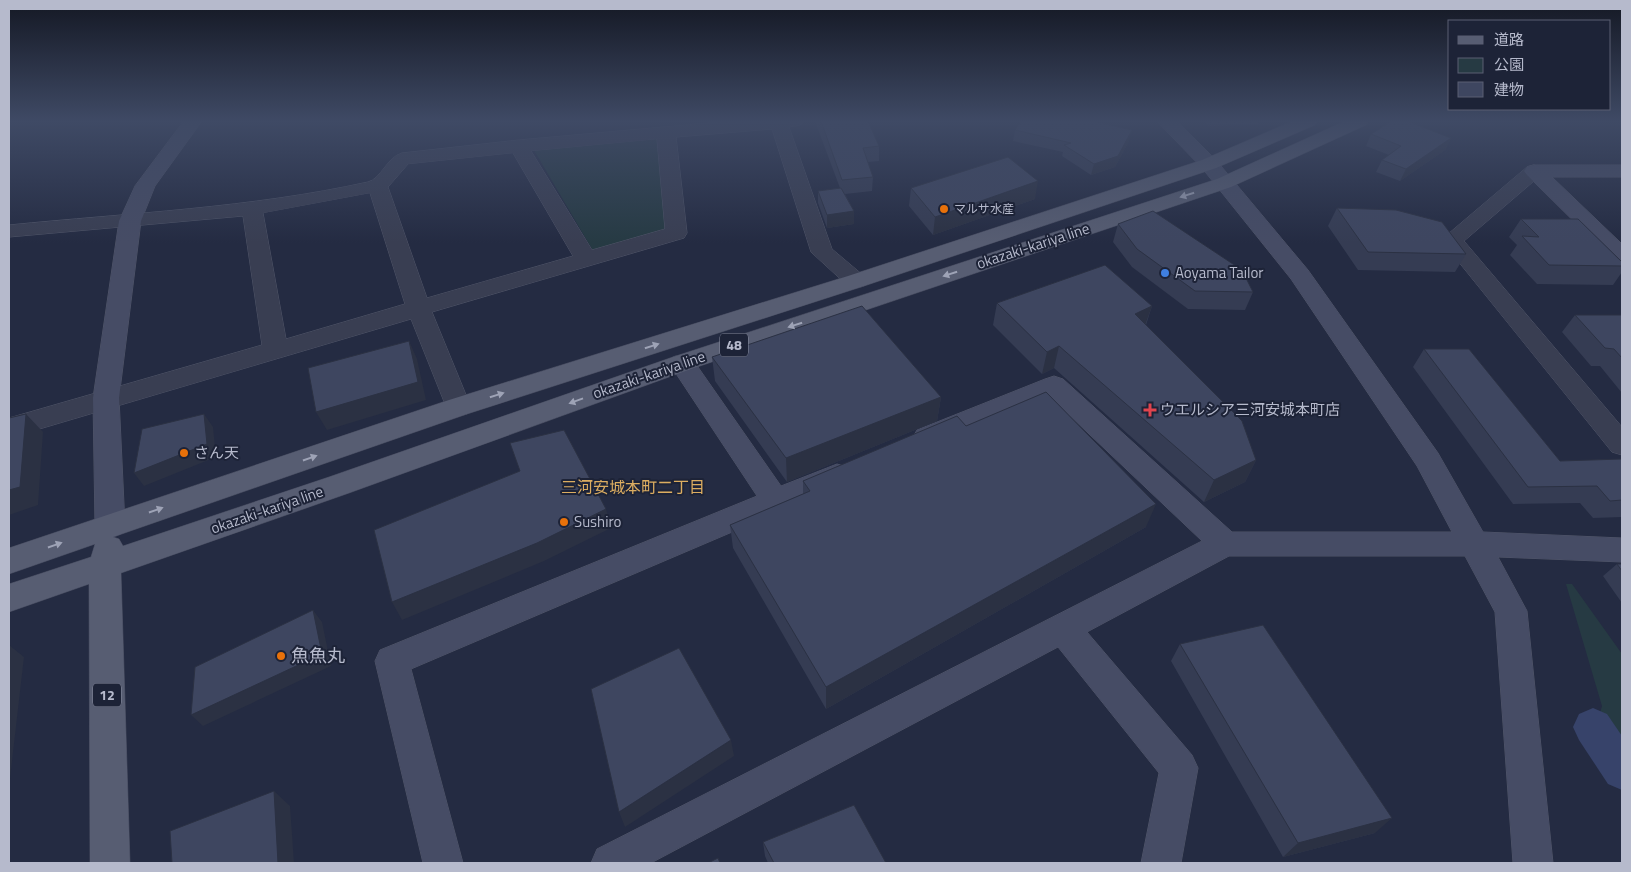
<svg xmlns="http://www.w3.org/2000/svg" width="1631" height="872" font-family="'Titillium Web','Noto Sans JP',sans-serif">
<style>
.green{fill:#263a43}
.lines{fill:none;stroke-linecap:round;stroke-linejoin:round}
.canal{fill:#37436a;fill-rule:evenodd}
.street-casing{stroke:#515669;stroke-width:1}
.secondary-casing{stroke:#515669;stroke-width:1}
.primary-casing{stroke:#42475b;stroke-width:1}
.street{fill:#393e52;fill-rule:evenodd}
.secondary{fill:#464c65;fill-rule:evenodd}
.primary{fill:#575d72;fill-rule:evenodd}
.wall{fill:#353c53}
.shaded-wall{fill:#2b3143}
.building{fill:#3e4660;stroke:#2b3143}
.oneway{fill:#9ea3b6}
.food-dot{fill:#e8710a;stroke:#1d2337;stroke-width:2}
.shop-dot{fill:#3f7fe0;stroke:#1d2337;stroke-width:2}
.health-dot{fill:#e0444e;stroke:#1d2337;stroke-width:2}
.labels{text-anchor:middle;stroke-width:4;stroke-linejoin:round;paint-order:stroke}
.far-poi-label{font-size:12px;fill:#b6bacc;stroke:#1d2337;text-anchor:start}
.shield{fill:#1d2337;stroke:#888d9f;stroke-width:1}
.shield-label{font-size:14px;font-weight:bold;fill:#b6bacc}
.street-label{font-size:15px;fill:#b6bacc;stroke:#1d2337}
.poi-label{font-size:15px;fill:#b6bacc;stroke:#1d2337;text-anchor:start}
.neighbourhood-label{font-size:16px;fill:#dcad61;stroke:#1d2337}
.near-poi-label{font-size:18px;fill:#b6bacc;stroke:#1d2337;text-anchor:start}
</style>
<rect width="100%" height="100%" fill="#242b42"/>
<!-- green -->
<path class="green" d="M 666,134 L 675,227 L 596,256 L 531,145 Z
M 1566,584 L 1572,584 L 1622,654 L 1622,746 L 1600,713 L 1602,706 Z"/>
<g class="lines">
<!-- canal -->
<path class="canal" d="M 1593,708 L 1607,714 L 1622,736 L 1622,790 L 1608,784 L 1579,740 L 1573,727 L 1579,714 Z"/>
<!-- street casing -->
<g class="street-casing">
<path id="street" d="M 731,121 L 803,121 L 800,125 L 789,127 L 832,249 L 864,276 L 867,281 L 864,286 L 856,288 L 848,286 L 811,252 L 772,129 L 676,137 L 687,233 L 684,238 L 432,312 L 471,407 L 467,414 L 458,416 L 449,414 L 411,319 L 9,438 L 9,418 L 262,345 L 243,216 L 9,237 L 9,225 C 129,213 250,208 368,182 C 381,179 387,157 402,153 L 519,140 ZM 657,139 L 665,229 L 592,250 L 531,151 ZM 513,153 L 573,256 L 427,298 L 388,187 L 408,164 ZM 370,193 L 405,304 L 286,339 L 263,213 Z
M 1534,165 L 1541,167 L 1544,171 L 1541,175 L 1464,241 L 1622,427 L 1622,455 L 1612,452 L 1441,240 L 1527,167 Z"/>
</g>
<!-- secondary casing -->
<g class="secondary-casing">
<path id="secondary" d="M 184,121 L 202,121 L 155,186 L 141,221 L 119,398 L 125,526 L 121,534 L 110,538 L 99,534 L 95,526 L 93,398 L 119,221 L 135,186 Z
M 1157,121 L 1177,121 L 1216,160 L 1308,270 L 1438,453 L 1483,532 L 1622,538 L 1622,562 L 1498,557 L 1527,611 L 1553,863 L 1513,863 L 1495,612 L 1465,556 L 1229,556 L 1087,632 L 1192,755 L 1198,768 L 1181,863 L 1141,863 L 1159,773 L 1058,647 L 651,863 L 591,863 L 597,849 L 1202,541 L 1050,397 L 927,447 L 917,444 L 913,437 L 917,430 L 1045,379 L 1054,376 L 1063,379 L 1232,532 L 1452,532 L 1417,466 L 1291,279 L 1202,168 Z
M 1534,165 L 1622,165 L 1622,177 L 1552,177 L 1622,244 L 1622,263 L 1614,261 L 1527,175 L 1524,171 L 1527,167 Z
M 682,355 L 691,357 L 781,486 L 837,464 L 847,467 L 851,475 L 847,483 L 411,669 L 463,863 L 423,863 L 375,661 L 380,650 L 757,496 L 669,363 L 673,357 Z"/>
</g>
<!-- primary casing -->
<g class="primary-casing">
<path id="primary" d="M 1293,121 L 1318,121 L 1315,125 L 1216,168 L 864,286 L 467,414 L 113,537 L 119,539 L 123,546 L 329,477 L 673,357 L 1217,179 L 1345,121 L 1369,121 L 1366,125 L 1231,187 L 691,369 L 349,493 L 121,573 L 130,863 L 90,863 L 89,584 L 9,612 L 9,584 L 91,557 L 95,544 L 9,574 L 9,548 L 449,400 L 848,276 L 1202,160 Z"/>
</g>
<!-- street -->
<use href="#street" class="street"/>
<!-- secondary -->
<use href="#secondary" class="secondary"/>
<!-- primary -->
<use href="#primary" class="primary"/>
</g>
<!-- wall -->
<path class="wall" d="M 816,121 L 868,121 L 879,146 L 879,161 L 868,162 L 873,177 L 872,191 L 845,194 L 854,211 L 854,224 L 827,228 L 818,203 L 818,191 L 840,188 L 816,124 Z
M 1204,121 L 1259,121 L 1258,125 L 1208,126 Z
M 1015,130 L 1129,141 L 1115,167 L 1091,175 L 1062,156 L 1063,152 L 1013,141 Z
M 1371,134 L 1451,138 L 1445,150 L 1400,181 L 1376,172 L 1382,160 L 1389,155 L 1366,146 Z
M 911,188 L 1035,199 L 933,235 L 909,206 Z
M 1337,208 L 1466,254 L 1455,272 L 1358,270 L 1328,226 Z
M 1521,219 L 1622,262 L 1622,272 L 1613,285 L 1537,284 L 1510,255 L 1517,245 L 1509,237 Z
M 1118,224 L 1253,292 L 1245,310 L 1188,309 L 1132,267 L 1113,242 Z
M 997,303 L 1152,306 L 1146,325 L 1256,460 L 1245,482 L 1204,502 L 1054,368 L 1042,374 L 993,325 Z
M 1575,315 L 1622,315 L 1622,393 L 1600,366 L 1591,366 L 1562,332 Z
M 1424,349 L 1560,461 L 1622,459 L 1622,517 L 1593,518 L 1580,503 L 1513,504 L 1413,367 Z
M 712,357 L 941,397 L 937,421 L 787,482 L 715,381 Z
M 966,426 L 1146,527 L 826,709 L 733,548 L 730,525 L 803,494 L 803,481 Z
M 1617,564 L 1622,564 L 1622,603 L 1603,576 Z
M 1180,644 L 1375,833 L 1283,857 L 1171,661 Z
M 763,842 L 886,863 L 768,863 L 765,856 Z"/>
<!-- shaded-wall -->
<path class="shaded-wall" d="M 1132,130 L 1129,141 L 1115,167 L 1091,175 L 1094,164 Z
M 1451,138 L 1445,150 L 1400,181 L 1406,169 Z
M 1038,181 L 1035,199 L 933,235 L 935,217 Z
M 854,211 L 854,224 L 827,228 L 827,215 Z
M 1152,306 L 1144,328 L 1135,314 Z
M 409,341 L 417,359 L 426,400 L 327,430 L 316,412 Z
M 1059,346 L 1054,368 L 1042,374 L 1047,352 Z
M 941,397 L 937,421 L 787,482 L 786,458 Z
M 26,414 L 43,432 L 38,505 L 9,515 L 9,490 Z
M 204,414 L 213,427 L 216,457 L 144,486 L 134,473 Z
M 1256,460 L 1245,482 L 1204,502 L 1214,480 Z
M 1156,504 L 1146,527 L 826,709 L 826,687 Z
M 606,509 L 611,528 L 544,561 L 402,620 L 392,602 Z
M 313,610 L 322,622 L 331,666 L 203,726 L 191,715 Z
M 9,645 L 24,657 L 9,787 Z
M 731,740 L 734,756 L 625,827 L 619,812 Z
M 274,791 L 290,806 L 294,863 L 278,863 Z
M 1392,818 L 1375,833 L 1283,857 L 1298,843 Z"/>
<!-- building -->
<path class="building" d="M 821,121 L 868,121 L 879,146 L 863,148 L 873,177 L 842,180 Z
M 1021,121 L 1092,121 L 1132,130 L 1118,156 L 1094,164 L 1064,145 L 1071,143 L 1015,130 Z
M 1392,121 L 1407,121 L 1451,138 L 1406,169 L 1382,160 L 1401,146 L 1371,134 Z
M 1008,157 L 1038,181 L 935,217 L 911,188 Z
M 841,188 L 854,211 L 827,215 L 818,191 Z
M 1337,208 L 1396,210 L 1442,222 L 1466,254 L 1368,252 Z
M 1153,211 L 1242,270 L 1253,292 L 1195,291 L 1137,249 L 1118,224 Z
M 1521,219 L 1578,219 L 1622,262 L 1622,266 L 1549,265 L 1522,236 L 1539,237 Z
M 1105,265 L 1152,306 L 1135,314 L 1242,421 L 1256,460 L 1214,480 L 1059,346 L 1047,352 L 997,303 Z
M 862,306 L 941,397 L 786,458 L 712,357 Z
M 1575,315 L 1622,315 L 1622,358 L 1614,349 L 1605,348 Z
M 409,341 L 418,382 L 316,412 L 308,368 Z
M 1424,349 L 1469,349 L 1560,461 L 1622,459 L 1622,500 L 1610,501 L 1597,486 L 1528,487 Z
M 1046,392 L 1156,504 L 826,687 L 730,525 L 810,491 L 803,481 L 957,416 L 966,426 Z
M 26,414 L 20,487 L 9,490 L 9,418 Z
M 204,414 L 207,444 L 134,473 L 142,429 Z
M 564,430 L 606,509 L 537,543 L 392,602 L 374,530 L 520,471 L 510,443 Z
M 1617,564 L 1622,564 L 1622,571 Z
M 313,610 L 322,654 L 191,715 L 195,667 Z
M 1263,625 L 1392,818 L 1298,843 L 1180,644 Z
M 679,648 L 731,740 L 619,812 L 591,689 Z
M 274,791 L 278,863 L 172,863 L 170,831 Z
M 854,805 L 886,863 L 774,863 L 763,842 Z
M 718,858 L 720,863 L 708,863 Z"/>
<!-- one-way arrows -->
<defs><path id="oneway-solid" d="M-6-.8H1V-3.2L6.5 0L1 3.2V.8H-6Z" transform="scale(1.25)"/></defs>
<g class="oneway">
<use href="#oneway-solid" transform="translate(1187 195) rotate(162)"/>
<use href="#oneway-solid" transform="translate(950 274) rotate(162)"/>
<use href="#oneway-solid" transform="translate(795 325) rotate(162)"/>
<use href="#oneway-solid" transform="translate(652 346) rotate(-18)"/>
<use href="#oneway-solid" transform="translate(497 395) rotate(-18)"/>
<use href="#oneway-solid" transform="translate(576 401) rotate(160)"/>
<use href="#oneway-solid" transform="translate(310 458) rotate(-19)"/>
<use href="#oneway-solid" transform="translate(156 510) rotate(-19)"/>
<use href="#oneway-solid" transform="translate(55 545) rotate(-19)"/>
</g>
<!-- sky -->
<linearGradient id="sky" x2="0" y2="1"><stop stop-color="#141824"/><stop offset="0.5" stop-color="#3f4a65"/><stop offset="1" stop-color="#3f4a65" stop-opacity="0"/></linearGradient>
<rect width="1631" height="243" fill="url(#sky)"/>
<!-- markers -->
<g class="food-dot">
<circle cx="944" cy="209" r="5"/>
<circle cx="184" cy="453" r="5"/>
<circle cx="564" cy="522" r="5"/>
<circle cx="281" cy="656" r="5"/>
</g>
<circle class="shop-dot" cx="1165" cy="273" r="5"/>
<path class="health-dot" d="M1147.5 402.5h5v5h5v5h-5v5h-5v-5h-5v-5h5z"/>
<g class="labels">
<!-- far-poi labels -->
<g class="far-poi-label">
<text x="954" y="213">マルサ水産</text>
</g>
<!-- shield labels -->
<g class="shield">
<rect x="720" y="333.5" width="28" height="23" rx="4"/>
<rect x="93" y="683.5" width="28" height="23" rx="4"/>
</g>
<g class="shield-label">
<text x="734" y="350">48</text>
<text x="107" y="700">12</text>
</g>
<!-- street labels -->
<g class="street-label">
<text transform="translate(1033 246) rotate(-18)" y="5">okazaki-kariya line</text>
<text transform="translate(649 375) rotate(-19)" y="5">okazaki-kariya line</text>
<text transform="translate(267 510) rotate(-19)" y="5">okazaki-kariya line</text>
</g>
<!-- poi labels -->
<g class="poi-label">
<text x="1175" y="278">Aoyama Tailor</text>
<text x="1160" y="415">ウエルシア三河安城本町店</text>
<text x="194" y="458">さん天</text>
<text x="574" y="527">Sushiro</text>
</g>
<!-- neighbourhood labels -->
<g class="neighbourhood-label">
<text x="633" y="493">三河安城本町二丁目</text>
</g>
<!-- near-poi labels -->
<g class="near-poi-label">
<text x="291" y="662">魚魚丸</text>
</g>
</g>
<!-- border -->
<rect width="1631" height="872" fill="none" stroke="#b6bacc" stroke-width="20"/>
<!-- legend -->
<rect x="1448" y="20" width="162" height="90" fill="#1d2337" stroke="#5a5f73"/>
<rect x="1458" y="36" width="25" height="8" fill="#575d72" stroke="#5a5f73"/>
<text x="1494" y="45" font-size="15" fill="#b6bacc">道路</text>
<rect x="1458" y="58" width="25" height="15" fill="#263a43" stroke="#5a5f73"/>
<text x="1494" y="70" font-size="15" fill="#b6bacc">公園</text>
<rect x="1458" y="82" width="25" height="15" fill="#3e4660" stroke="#5a5f73"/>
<text x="1494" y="95" font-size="15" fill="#b6bacc">建物</text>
</svg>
